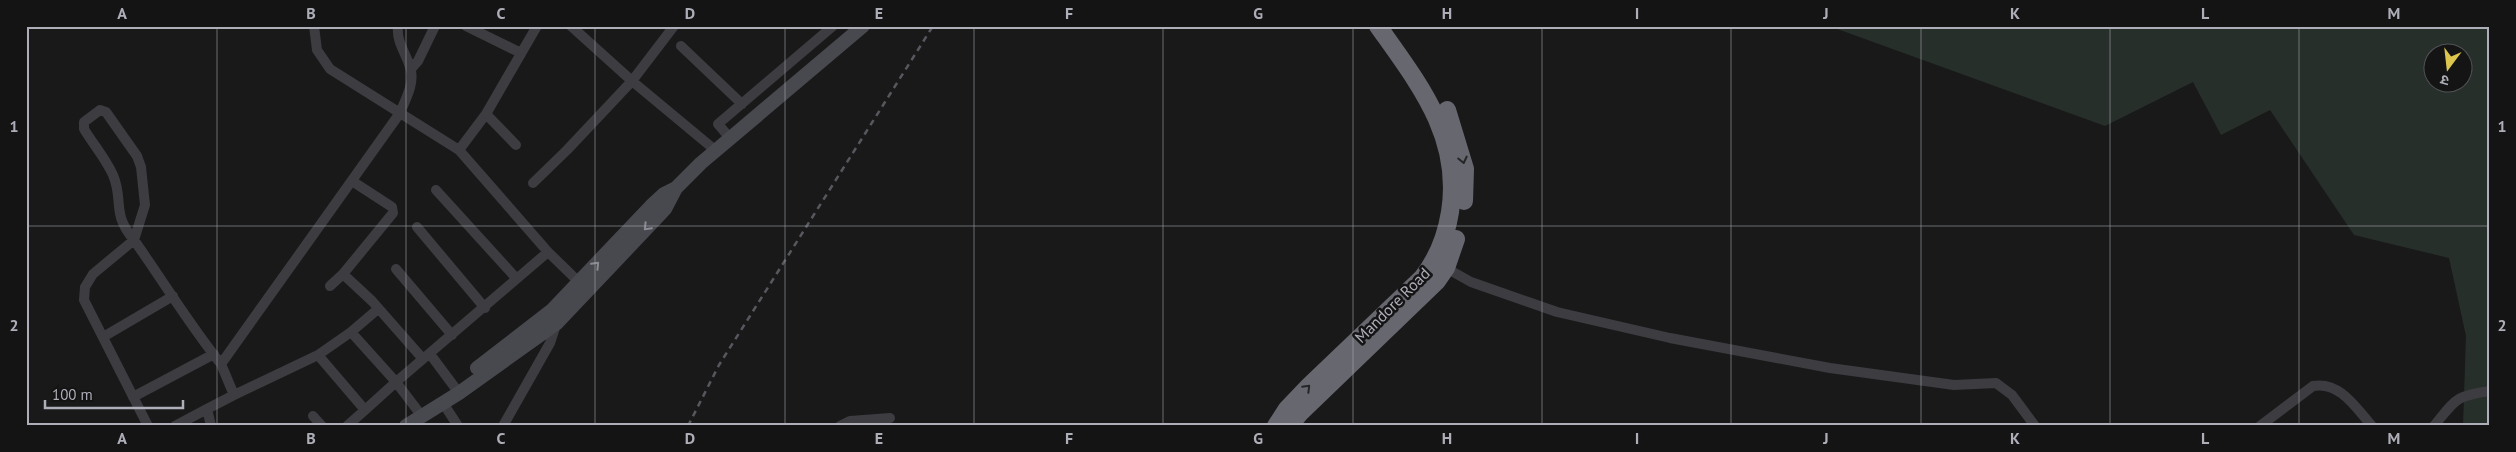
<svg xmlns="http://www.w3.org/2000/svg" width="2516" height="452" font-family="'PT Sans','Noto Sans Devanagari',sans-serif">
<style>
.green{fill:#272f2a;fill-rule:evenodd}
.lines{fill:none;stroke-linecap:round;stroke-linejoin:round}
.street{stroke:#3c3c41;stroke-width:10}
.secondary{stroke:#48494f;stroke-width:14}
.highway{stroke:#67676f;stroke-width:18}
.rail{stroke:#57585e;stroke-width:2.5;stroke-dasharray:6 5;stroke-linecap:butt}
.oneway{stroke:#252527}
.oneway2{stroke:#8a8b93}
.grid{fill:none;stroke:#adaeb8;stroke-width:1;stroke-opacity:0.55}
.labels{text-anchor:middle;stroke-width:5;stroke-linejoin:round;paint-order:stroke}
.street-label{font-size:16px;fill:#adaeb8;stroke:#141415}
.neatline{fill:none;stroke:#adaeb8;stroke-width:2}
.grid-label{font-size:16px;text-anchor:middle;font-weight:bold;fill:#adaeb8}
</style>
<rect width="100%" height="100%" fill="#19191a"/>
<!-- green -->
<path class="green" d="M 1829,26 L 2490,26 L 2490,426 L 2463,426 L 2466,336 L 2449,258 L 2354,235 L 2270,110 L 2221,135 L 2193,82 L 2105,126 ZM 2434,52 L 2464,52 L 2464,82 L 2434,82 Z"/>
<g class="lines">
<!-- street -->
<path class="street" d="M 398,26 C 396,44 408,55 411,71 C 414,85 405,100 400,113 L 459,150 L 548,252 L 582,285
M 466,26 L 521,53
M 674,26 L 632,81 L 715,150
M 681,46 L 742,104
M 411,69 L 418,61 L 435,26
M 486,114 L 537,26
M 729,137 L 718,124 L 833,26
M 459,150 L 486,114 L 516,145
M 533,183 L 567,150 L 632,81 L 571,26
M 436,190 L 516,278
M 417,227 L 485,308
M 1446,268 L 1471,282 L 1557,312 L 1670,338 L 1830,368 L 1954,385 L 1996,383 L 2012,395 L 2035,426
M 396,269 L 452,335
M 343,274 L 372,301 L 423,359
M 330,286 L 343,274 L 393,213 L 392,207 L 352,181
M 103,337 L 173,296
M 430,354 L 459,393
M 318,355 L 351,332 L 378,309
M 234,395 L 318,355 L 365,410 L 396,382 L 351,332
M 133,397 L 214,354
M 443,403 L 458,426
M 418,411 L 396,382 L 548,252
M 313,416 L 322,426
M 148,426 L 84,300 L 85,287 L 93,274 L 134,240 L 145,205 L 141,167 L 137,156 L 106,112 L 100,110 L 84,122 L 84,129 C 93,144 106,159 113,175 C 124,201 111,213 134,240 C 163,281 189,324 221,364
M 175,426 L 207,409
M 211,426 L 207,409 L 234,395 L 221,364 L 400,113 L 330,69 L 317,50 L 314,26
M 347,426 L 365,410
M 503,426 L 550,343 L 557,322
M 840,426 L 850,421 L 890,418
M 2260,426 L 2313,386 C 2340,381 2356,408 2372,426
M 2434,426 C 2456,399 2455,396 2490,391"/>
<!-- secondary -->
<path class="secondary" d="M 477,368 L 552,310 L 651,206 L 664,194 L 676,188
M 406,426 L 459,393 L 557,323 L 665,209 L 676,188 L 701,163 L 863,26"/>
<!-- highway -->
<path class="highway" d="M 1447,110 L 1465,169 L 1464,201
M 1276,426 L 1287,409 L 1309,386 L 1422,278 C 1438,258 1446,237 1450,212 C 1462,137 1419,84 1378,26
M 1289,426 L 1301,412 L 1437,281 L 1446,268 L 1456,239"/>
<!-- rail -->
<path class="rail" d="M 688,426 L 719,365 L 933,26"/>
</g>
<!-- one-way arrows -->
<defs><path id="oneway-chevron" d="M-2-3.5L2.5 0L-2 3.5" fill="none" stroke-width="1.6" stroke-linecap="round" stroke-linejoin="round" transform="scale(1.25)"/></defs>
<g class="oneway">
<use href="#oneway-chevron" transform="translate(1463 160) rotate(77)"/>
<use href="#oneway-chevron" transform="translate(1307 388) rotate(-45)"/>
</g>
<g class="oneway2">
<use href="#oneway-chevron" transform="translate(647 227) rotate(134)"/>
<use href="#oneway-chevron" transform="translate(596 265) rotate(-46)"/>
</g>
<!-- grid -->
<path class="grid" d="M 217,26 L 217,426M 406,26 L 406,426M 595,26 L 595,426M 785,26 L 785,426M 974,26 L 974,426M 1163,26 L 1163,426M 1353,26 L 1353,426M 1542,26 L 1542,426M 1731,26 L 1731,426M 1921,26 L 1921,426M 2110,26 L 2110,426M 2299,26 L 2299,426M 26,226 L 2490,226"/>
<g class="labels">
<!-- street labels -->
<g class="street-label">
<text transform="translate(1392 305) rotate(-45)" y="6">Mandore Road</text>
</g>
</g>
<!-- border -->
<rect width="2516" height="452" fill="none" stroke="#141415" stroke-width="55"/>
<!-- north arrow -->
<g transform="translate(2448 68) rotate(195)"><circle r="24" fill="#141415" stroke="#515256"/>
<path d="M0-4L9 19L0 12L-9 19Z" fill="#dcc64f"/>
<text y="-8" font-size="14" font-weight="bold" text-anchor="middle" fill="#adaeb8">उ</text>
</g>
<!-- scale -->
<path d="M45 400v8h138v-8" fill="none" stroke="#adaeb8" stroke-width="2.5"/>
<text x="52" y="400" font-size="15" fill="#adaeb8" stroke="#141415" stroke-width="4" paint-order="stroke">100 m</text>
<rect x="28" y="28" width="2460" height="396" class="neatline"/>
<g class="grid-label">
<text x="122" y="19">A</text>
<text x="311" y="19">B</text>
<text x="501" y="19">C</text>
<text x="690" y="19">D</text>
<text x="879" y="19">E</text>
<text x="1069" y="19">F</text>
<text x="1258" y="19">G</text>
<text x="1447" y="19">H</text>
<text x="1637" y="19">I</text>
<text x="1826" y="19">J</text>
<text x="2015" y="19">K</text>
<text x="2205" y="19">L</text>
<text x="2394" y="19">M</text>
<text x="14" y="132">1</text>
<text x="2502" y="132">1</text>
<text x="14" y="331">2</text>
<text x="2502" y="331">2</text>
<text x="122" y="444">A</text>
<text x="311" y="444">B</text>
<text x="501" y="444">C</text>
<text x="690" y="444">D</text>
<text x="879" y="444">E</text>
<text x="1069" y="444">F</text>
<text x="1258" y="444">G</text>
<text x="1447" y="444">H</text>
<text x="1637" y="444">I</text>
<text x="1826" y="444">J</text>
<text x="2015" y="444">K</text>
<text x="2205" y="444">L</text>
<text x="2394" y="444">M</text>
</g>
</svg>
